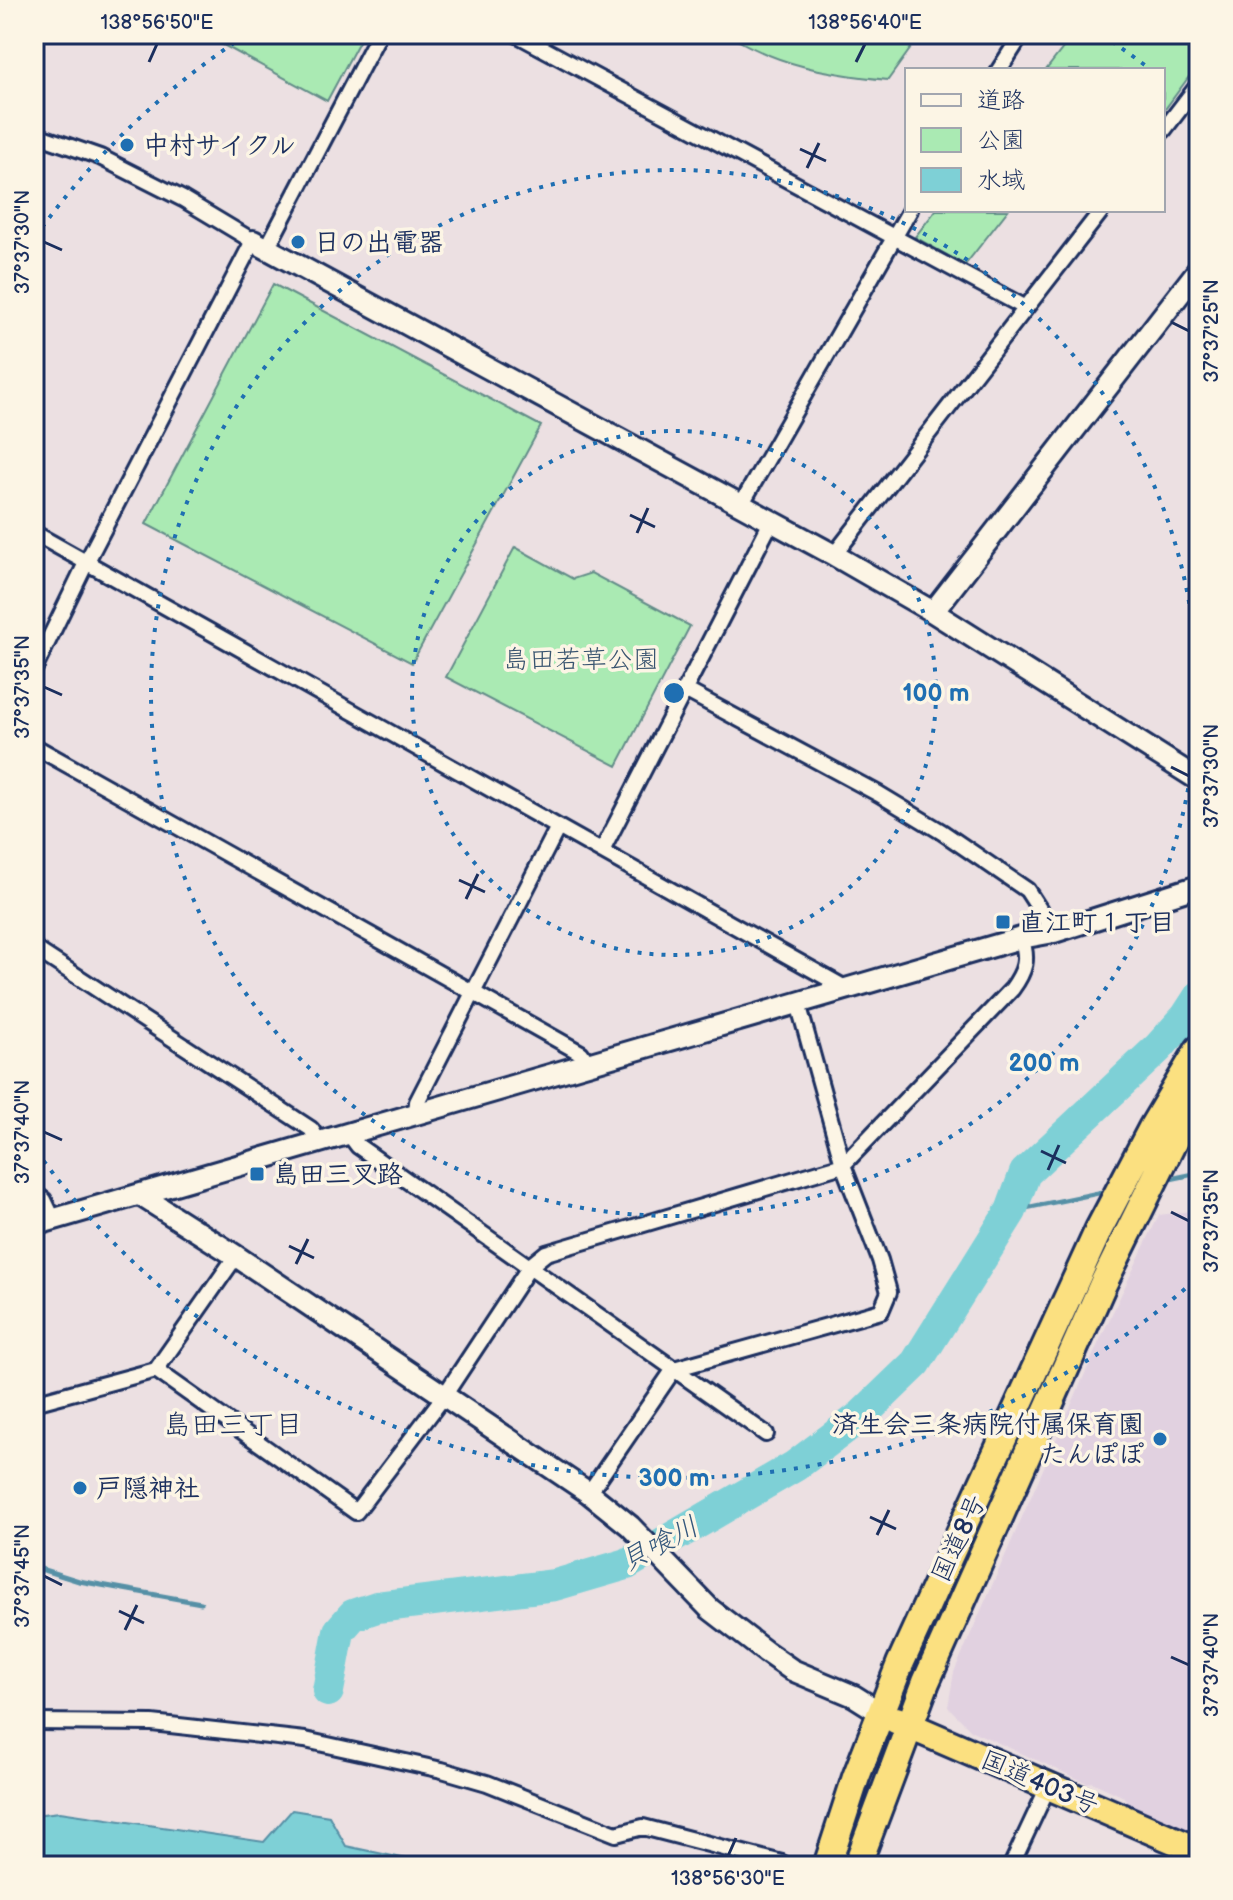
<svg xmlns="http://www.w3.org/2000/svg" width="1233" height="1900" font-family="'Balsamiq Sans','Klee One',sans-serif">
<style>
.built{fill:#e1d1e0}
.green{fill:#aaeab3;stroke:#628c88;stroke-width:2}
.water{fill:#7ed0d6;stroke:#5690a6;stroke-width:2}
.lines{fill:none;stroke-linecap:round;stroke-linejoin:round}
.stream{stroke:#5690a6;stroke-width:5}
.river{stroke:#7ed0d6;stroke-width:32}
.street-casing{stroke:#1b2f5e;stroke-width:20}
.secondary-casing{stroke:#1b2f5e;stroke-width:26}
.highway-casing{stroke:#1b2f5e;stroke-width:32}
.street{stroke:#fcf5e5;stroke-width:14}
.secondary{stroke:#fcf5e5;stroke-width:20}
.highway{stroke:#fbe080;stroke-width:26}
.ticks{fill:none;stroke:#1b2f5e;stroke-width:3}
.ring{fill:none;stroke:#1f6fb2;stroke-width:4;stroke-dasharray:4 8}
.poi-dot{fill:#1f6fb2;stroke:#fcf5e5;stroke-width:3}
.labels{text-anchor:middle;stroke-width:7;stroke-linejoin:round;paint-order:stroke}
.poi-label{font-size:26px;font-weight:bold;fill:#1b2f5e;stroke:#fcf5e5;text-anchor:start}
.park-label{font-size:26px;fill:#38546f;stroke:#fcf5e5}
.street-label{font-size:26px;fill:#1b2f5e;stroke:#fcf5e5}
.neighbourhood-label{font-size:28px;fill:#1b2f5e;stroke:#fcf5e5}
.water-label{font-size:28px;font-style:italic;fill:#34577c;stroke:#fcf5e5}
.centre{fill:#1f6fb2;stroke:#fcf5e5;stroke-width:4}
.ring-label{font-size:24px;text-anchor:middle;font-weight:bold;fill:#1f6fb2;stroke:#fcf5e5;stroke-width:7;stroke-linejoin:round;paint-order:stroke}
.neatline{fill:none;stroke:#1b2f5e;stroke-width:3}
.ticks-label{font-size:20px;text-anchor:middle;fill:#1b2f5e}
</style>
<rect width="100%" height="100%" fill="#ece0e2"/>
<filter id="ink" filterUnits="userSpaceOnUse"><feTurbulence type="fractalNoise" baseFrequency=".0125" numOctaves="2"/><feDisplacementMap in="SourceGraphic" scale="16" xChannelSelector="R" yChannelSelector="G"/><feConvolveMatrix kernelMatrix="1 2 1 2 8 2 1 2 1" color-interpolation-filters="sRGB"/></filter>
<g filter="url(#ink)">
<!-- built -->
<path class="built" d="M 1199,1210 L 1199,1835 L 1127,1803 L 1124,1797 L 1092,1782 L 1087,1783 L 972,1731 L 948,1707 L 954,1672 L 1102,1335 L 1159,1215 Z"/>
<!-- green -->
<path class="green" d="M 203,34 L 363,34 L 327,101 Z
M 727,34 L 921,34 L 888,80 C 829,74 779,66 727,34 Z
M 1074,34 L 1199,34 L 1199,63 L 1163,112 L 1163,70 L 1046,70 Z
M 936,210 L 1008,210 L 965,265 L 915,237 Z
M 273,284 L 541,426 L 412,663 L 146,524 Z
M 515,547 L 573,579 L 591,573 L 690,626 L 617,766 L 446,677 Z"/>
<!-- water -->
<path class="water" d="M 292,1810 L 329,1816 L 346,1846 L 439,1866 L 34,1866 L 34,1815 L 60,1812 L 264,1842 Z"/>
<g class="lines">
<!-- stream -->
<path class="stream" d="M 1165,1180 L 1199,1173
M 1011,1211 L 1108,1191
M 34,1567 L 79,1581 L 201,1603"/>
<!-- river -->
<path class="river" d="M 328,1691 L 339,1631 L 353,1615 L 377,1607 L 555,1585 L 627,1564 L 795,1466 L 861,1416 L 916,1363 L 1011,1211 L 1025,1173 L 1158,1048 L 1186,1017 L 1199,997"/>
<!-- street casing -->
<g class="street-casing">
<path id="street" d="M 516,34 L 1026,308
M 999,70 L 1022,34
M 1163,131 L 1199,84
M 34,134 L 100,157 L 183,199 L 253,241 L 86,563 L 34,670
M 267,248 L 379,34
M 742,503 L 910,210
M 34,533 L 847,989
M 834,555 L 1102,210
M 685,690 L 879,794 L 942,832 L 1027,890 L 1054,932
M 34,746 L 581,1053 L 588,1063
M 602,851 L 772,520
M 34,948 L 311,1129 L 319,1142
M 416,1115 L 417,1102 L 558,827
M 349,1134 L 358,1146 L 766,1434
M 34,1193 L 44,1200 L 53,1219
M 156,1370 L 356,1512 L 444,1396 L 530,1266 L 546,1253 L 843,1165 L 1012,989 C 1025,971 1029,959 1021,938
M 34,1403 L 156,1370 L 236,1256
M 589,1493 L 674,1369 L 881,1311 L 889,1292 L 880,1260 L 843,1165 L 798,1003
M 34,1722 L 152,1723 L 305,1740 L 442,1770 L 487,1783 L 616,1834 L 643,1827 L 782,1863
M 1011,1866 L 1048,1787"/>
</g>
<!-- secondary casing -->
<g class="secondary-casing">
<path id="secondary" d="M 253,241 L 834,555 L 933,612 L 1199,780
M 933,612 L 1199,269
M 140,1195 L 236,1256 L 589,1493 L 630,1526 L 710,1609 L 766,1652 L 792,1670 L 854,1696 L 881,1713
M 34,1225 L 1021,938 L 1054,932 L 1199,886"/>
</g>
<!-- highway casing -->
<g class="highway-casing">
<path id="highway" d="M 896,1720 L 1199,1851
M 827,1866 L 856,1777 L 900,1664 L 1099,1229 L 1152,1128 L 1199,1049
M 857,1866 L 926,1682 L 1103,1284 L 1179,1130 L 1199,1098"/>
</g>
<!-- street -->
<use href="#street" class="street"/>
<!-- secondary -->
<use href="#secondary" class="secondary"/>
<!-- highway -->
<use href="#highway" class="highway"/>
</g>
</g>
<!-- ticks -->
<path class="ticks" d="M 149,62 L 157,44M 856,62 L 865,44M 800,149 L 826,161M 807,168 L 819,143M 44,242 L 62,250M 1171,322 L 1189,331M 630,515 L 655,527M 637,533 L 648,508M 44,687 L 62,695M 1171,767 L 1189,776M 459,880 L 485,892M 466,899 L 478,874M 44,1132 L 62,1140M 1041,1151 L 1066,1163M 1048,1170 L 1059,1145M 1171,1212 L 1189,1221M 289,1246 L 314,1258M 296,1264 L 308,1239M 870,1517 L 896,1529M 877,1535 L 889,1510M 44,1576 L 62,1585M 119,1611 L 144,1623M 125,1630 L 137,1605M 1171,1657 L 1189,1665M 728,1856 L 736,1838"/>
<!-- distance rings -->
<g class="ring">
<circle cx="674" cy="693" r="262"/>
<circle cx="674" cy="693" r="523"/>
<path d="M1194 1281A785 785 0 0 1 35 1149M35 237A785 785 0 0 1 246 35M1102 35A785 785 0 0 1 1146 66"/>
</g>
<!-- markers -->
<g class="poi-dot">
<circle cx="127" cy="145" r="8"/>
<circle cx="298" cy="242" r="8"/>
<rect x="995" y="914" width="16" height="16" rx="4"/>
<rect x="249" y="1166" width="16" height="16" rx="4"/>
<circle cx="1160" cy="1439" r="8"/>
<circle cx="80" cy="1488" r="8"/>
</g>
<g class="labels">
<!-- poi labels -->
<g class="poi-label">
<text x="143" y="154">中村サイクル</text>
<text x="314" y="251">日の出電器</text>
<text x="1019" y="931">直江町１丁目</text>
<text x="273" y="1183">島田三叉路</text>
<text x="1144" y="1433" text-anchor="end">済生会三条病院付属保育園<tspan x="1144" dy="30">たんぽぽ</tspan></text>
<text x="96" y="1497">戸隠神社</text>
</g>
<!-- park labels -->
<g class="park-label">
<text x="581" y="668">島田若草公園</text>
</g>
<!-- street labels -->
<g class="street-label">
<text transform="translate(958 1538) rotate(-65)" y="9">国道8号</text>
<text transform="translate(1040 1782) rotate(23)" y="9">国道403号</text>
</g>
<!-- neighbourhood labels -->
<g class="neighbourhood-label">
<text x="233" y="1434">島田三丁目</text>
</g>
<!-- water labels -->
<g class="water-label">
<text transform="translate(659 1543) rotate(-28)" y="10">貝喰川</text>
</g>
</g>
<circle cx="674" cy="693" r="12" class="centre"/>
<g class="ring-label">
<text x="936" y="701">100 m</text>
<text x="1044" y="1071">200 m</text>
<text x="674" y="1486">300 m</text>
</g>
<!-- margin -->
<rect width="1233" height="1900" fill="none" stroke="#fcf5e5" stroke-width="88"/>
<!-- legend -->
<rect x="905" y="68" width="260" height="144" fill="#fcf5e5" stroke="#a2a6af" stroke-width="2"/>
<rect x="921" y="94" width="40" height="12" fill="#fcf5e5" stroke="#a2a6af" stroke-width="2"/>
<text x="977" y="108" font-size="24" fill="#1b2f5e">道路</text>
<rect x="921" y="128" width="40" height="24" fill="#aaeab3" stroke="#a2a6af" stroke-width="2"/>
<text x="977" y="148" font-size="24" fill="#1b2f5e">公園</text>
<rect x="921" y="168" width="40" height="24" fill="#7ed0d6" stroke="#a2a6af" stroke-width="2"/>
<text x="977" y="188" font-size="24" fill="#1b2f5e">水域</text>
<rect x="44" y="44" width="1145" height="1812" class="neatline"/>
<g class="ticks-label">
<text x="157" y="29">138°56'50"E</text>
<text x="865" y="29">138°56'40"E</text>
<text transform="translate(22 242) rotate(-90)" y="7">37°37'30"N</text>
<text transform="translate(1211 331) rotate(-90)" y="7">37°37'25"N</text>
<text transform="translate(22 687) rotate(-90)" y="7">37°37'35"N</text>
<text transform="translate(1211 776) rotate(-90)" y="7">37°37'30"N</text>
<text transform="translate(22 1132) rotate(-90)" y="7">37°37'40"N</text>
<text transform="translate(1211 1221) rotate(-90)" y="7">37°37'35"N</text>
<text transform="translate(22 1576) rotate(-90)" y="7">37°37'45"N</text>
<text transform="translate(1211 1665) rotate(-90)" y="7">37°37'40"N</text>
<text x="728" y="1885">138°56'30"E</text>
</g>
</svg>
